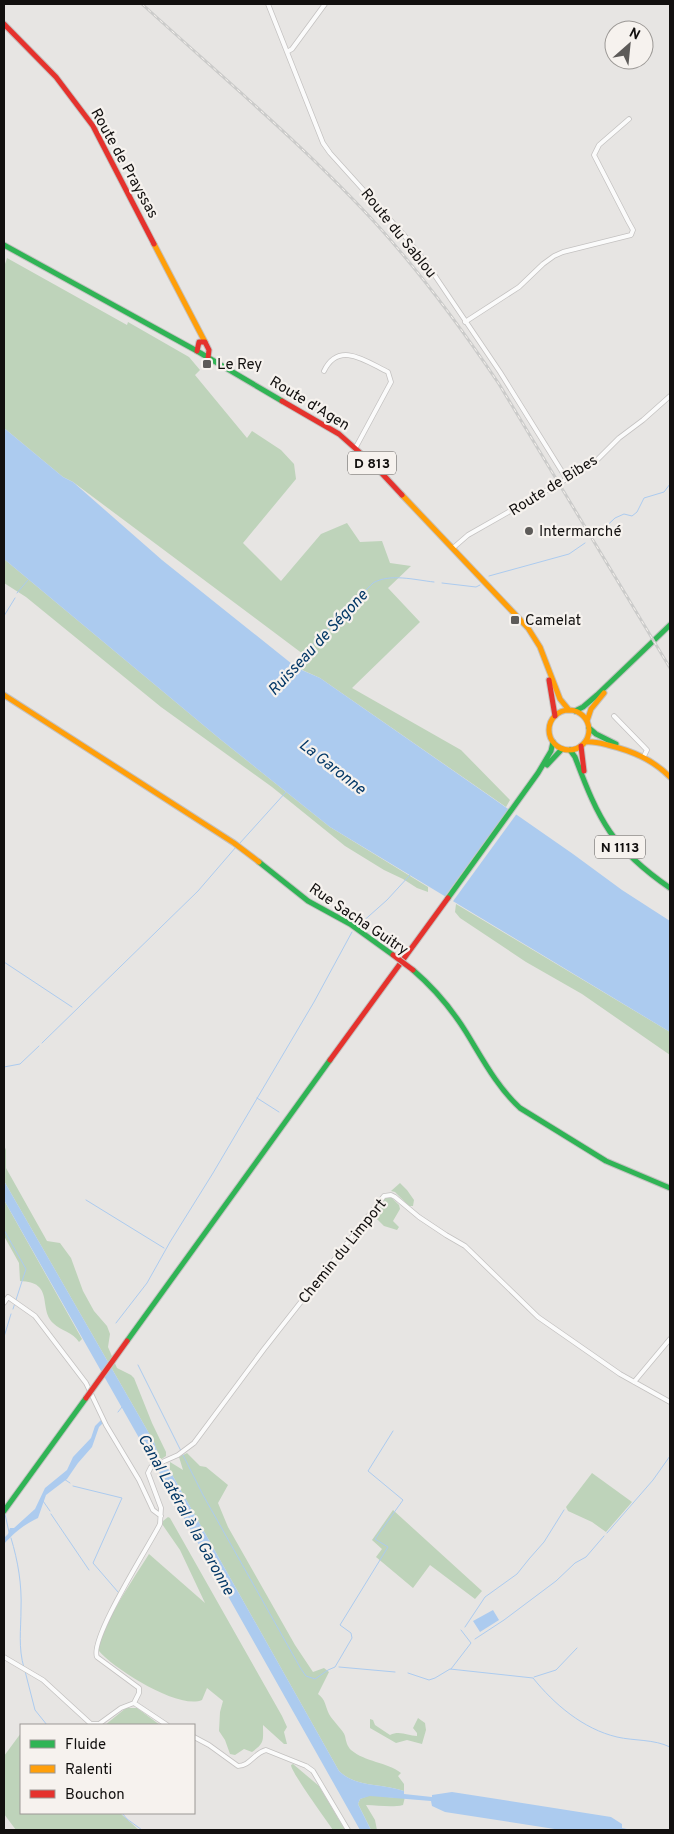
<svg xmlns="http://www.w3.org/2000/svg" width="674" height="1834" font-family="Overpass,sans-serif">
<style>
.green{fill:#bed3ba}
.water{fill:#accbef}
.pier{fill:#e7e5e3}
.lines{fill:none;stroke-linecap:round;stroke-linejoin:round}
.stream{stroke:#accbef;stroke-width:1}
.street-casing{stroke:#c4c2c1;stroke-width:5.5}
.fast-casing{stroke:#c4c2c1;stroke-width:7}
.slow-casing{stroke:#c4c2c1;stroke-width:7}
.jam-casing{stroke:#c4c2c1;stroke-width:7}
.street{stroke:#fbfbfb;stroke-width:4}
.fast{stroke:#30b455;stroke-width:5}
.slow{stroke:#ff9f0a;stroke-width:5}
.jam{stroke:#e5322d;stroke-width:5}
.rail-casing{stroke:#cbcbca;stroke-width:3}
.rail{stroke:#f6f2ee;stroke-width:1;stroke-dasharray:4;stroke-linecap:butt}
.jam-bridge-casing{stroke:#c4c2c1;stroke-width:7;stroke-linecap:butt}
.jam-bridge{stroke:#e5322d;stroke-width:5}
.poi-dot{fill:#5d5b59;stroke:#f6f2ee;stroke-width:2}
.labels{text-anchor:middle;stroke-width:4.5;stroke-linejoin:round;paint-order:stroke}
.shield{fill:#f6f2ee;stroke:#565452;stroke-width:1}
.shield-label{font-size:14px;font-weight:bold;fill:#12100f}
.street-label{font-size:15px;fill:#12100f;stroke:#f6f2ee}
.poi-label{font-size:15px;fill:#12100f;stroke:#f6f2ee;text-anchor:start}
.water-label{font-size:16px;font-style:italic;fill:#053967;stroke:#f6f2ee}
</style>
<rect width="100%" height="100%" fill="#e7e5e3"/>
<!-- green -->
<path class="green" d="M 7,258 L 127,325 L 128,322 L 189,357 L 200,370 L 195,375 L 247,438 L 252,431 L 281,450 L 294,464 L 296,479 L 243,543 L 281,581 L 321,534 L 347,523 L 360,542 L 382,541 L 390,563 L 411,566 L 388,588 L 420,622 L 352,688 L 461,750 L 510,800 L 506,807 L 320,678 L 300,669 L 307,657 L 73,482 L 63,477 L 4,428 L 4,267 Z
M 4,559 L 220,739 L 330,827 L 428,887 L 428,892 L 417,888 L 403,879 L 384,870 L 345,846 L 272,787 L 161,707 L 26,597 L 4,583 Z
M 456,904 L 670,1032 L 670,1055 L 582,994 L 526,962 L 460,918 L 455,912 Z
M 4,1145 L 6,1150 L 6,1168 L 47,1241 L 60,1243 L 71,1258 L 83,1291 L 94,1311 L 107,1326 L 110,1334 L 108,1347 L 117,1368 L 131,1375 L 134,1378 L 152,1423 L 166,1452 L 166,1456 L 160,1460 L 154,1442 L 4,1181 Z
M 400,1183 L 407,1190 L 414,1200 L 413,1206 L 409,1206 L 395,1192 L 391,1191 Z
M 387,1197 L 391,1197 L 399,1205 L 400,1209 L 393,1221 L 399,1227 L 397,1230 L 384,1226 L 373,1215 L 382,1200 Z
M 4,1200 L 82,1339 L 79,1342 C 73,1332 61,1331 53,1323 C 38,1308 55,1282 20,1281 L 19,1263 L 4,1236 Z
M 187,1453 L 200,1466 L 206,1467 L 228,1485 L 218,1503 L 228,1527 L 295,1645 L 313,1672 L 324,1668 L 329,1672 L 318,1694 C 326,1700 325,1706 329,1714 C 332,1720 344,1731 345,1736 C 346,1741 347,1746 351,1750 C 365,1762 387,1762 401,1773 L 398,1776 L 404,1784 L 404,1791 C 382,1783 356,1788 339,1771 L 170,1471 L 170,1462 L 183,1470 L 179,1457 Z
M 592,1473 L 632,1502 L 606,1532 L 592,1522 L 568,1511 L 566,1507 Z
M 393,1510 L 482,1591 L 475,1599 L 430,1565 L 413,1588 L 376,1557 L 382,1549 L 372,1540 Z
M 168,1517 L 170,1518 L 282,1716 L 287,1727 L 284,1732 L 287,1744 L 284,1744 L 263,1725 C 263,1740 265,1743 252,1752 L 244,1749 L 235,1755 L 230,1754 L 225,1740 L 219,1731 L 220,1712 L 223,1701 L 207,1688 L 202,1700 C 179,1710 114,1669 99,1651 C 96,1633 138,1572 149,1554 L 205,1603 L 180,1550 L 162,1524 L 163,1521 Z
M 126,1708 L 137,1708 L 160,1725 L 105,1725 Z
M 418,1718 L 425,1723 L 426,1730 L 422,1744 L 407,1740 L 396,1743 L 370,1728 L 370,1719 L 373,1720 L 375,1725 L 390,1735 C 400,1730 408,1736 417,1736 L 417,1733 L 413,1728 Z
M 21,1733 L 21,1813 L 120,1813 L 139,1830 L 16,1830 L 4,1814 L 4,1756 Z
M 293,1764 L 319,1786 L 345,1830 L 333,1830 C 327,1821 291,1772 291,1765 Z
M 370,1795 L 397,1798 L 405,1797 L 403,1805 C 391,1808 378,1805 366,1805 L 375,1820 L 377,1830 L 371,1830 L 358,1804 L 360,1799 Z"/>
<!-- water -->
<path class="water" d="M 4,428 L 63,477 L 73,482 L 162,560 L 297,668 L 320,678 L 573,854 L 622,890 L 670,921 L 670,1032 L 330,827 L 220,739 L 4,559 Z
M 4,1181 L 154,1442 L 160,1460 L 170,1471 L 339,1771 C 356,1788 382,1783 404,1791 L 404,1794 L 432,1797 L 432,1795 L 452,1792 L 611,1817 L 622,1824 L 622,1828 L 632,1830 L 561,1830 L 445,1812 L 432,1806 L 431,1801 L 370,1796 L 360,1799 L 358,1804 L 371,1830 L 360,1830 L 177,1506 L 159,1472 L 157,1461 L 147,1452 L 4,1200 Z
M 101,1420 L 103,1423 L 99,1427 L 92,1447 L 78,1463 L 67,1479 L 46,1495 L 38,1518 C 22,1526 15,1532 4,1544 L 4,1538 L 8,1534 L 10,1528 L 14,1528 L 35,1509 L 45,1488 L 67,1470 L 73,1457 L 91,1438 L 95,1426 Z
M 493,1610 L 499,1620 L 480,1632 L 473,1621 Z"/>
<!-- pier -->
<path class="pier" d="M 510,807 L 518,812 L 451,904 L 443,899 Z"/>
<g class="lines">
<!-- stream -->
<path class="stream" d="M 597,535 L 615,518 L 624,514 L 632,516 L 637,512 L 644,498 L 664,492 L 670,484
M 489,576 L 569,554 L 585,543
M 442,583 L 476,587 L 480,585
M 17,593 L 28,580
M 4,616 L 15,598
M 297,668 L 306,653 L 317,640 L 373,583 C 390,573 415,580 434,582
M 240,843 L 286,792
M 360,924 L 387,900 L 410,875
M 4,962 L 72,1007
M 42,1043 L 198,891 L 236,847
M 4,1067 L 20,1064 L 39,1046
M 257,1098 L 279,1112
M 86,1200 L 164,1248
M 4,1230 L 26,1269 L 13,1309
M 116,1323 L 147,1283 L 170,1242 L 213,1173 L 314,1002 L 352,932
M 4,1337 L 11,1314
M 138,1365 L 181,1451
M 118,1412 L 122,1407
M 183,1455 L 203,1495 L 301,1669 L 306,1676 L 315,1679 L 328,1670 L 335,1667 L 352,1638 L 351,1633 L 340,1625 L 388,1547 L 375,1539 L 403,1500 L 368,1471 L 393,1431
M 64,1479 L 70,1483
M 73,1486 L 122,1498 L 93,1563 L 118,1592
M 43,1501 L 50,1511
M 5,1514 L 9,1532
M 51,1514 L 89,1570
M 607,1533 L 653,1480 L 670,1456
M 11,1538 C 18,1561 22,1585 21,1609 C 21,1630 18,1647 24,1668
M 465,1627 L 485,1597 L 517,1574 L 529,1559 L 544,1542 L 564,1510
M 475,1639 L 504,1620 L 556,1581 L 575,1563 L 586,1557 L 604,1536
M 339,1667 L 395,1672
M 451,1669 L 471,1643 L 461,1630
M 25,1671 L 35,1710 L 47,1725
M 408,1673 L 429,1680 L 435,1678 L 450,1669 L 533,1678 C 554,1704 583,1729 617,1737 C 634,1741 654,1739 670,1747
M 534,1677 L 556,1670 L 577,1648
M 122,1813 L 127,1819 L 142,1830"/>
<!-- street casing -->
<g class="street-casing">
<path id="street" d="M 268,4 L 323,143 L 330,153 L 404,235 L 427,264 L 500,372 L 566,478
M 287,52 L 292,49 L 325,4
M 465,322 L 519,287 L 543,264 L 554,256 L 563,252 L 631,235 L 633,230 L 628,221 L 594,155 L 599,145 L 629,119
M 324,371 C 339,340 367,362 388,372 L 391,382 L 356,447
M 453,548 L 468,535 L 586,468 L 595,462 L 619,438 L 643,420 L 670,396
M 614,716 L 647,750 L 644,756
M 4,1303 L 8,1297 L 35,1316 L 86,1383 L 106,1425 L 139,1480 L 153,1510 L 161,1516
M 634,1382 L 670,1339
M 4,1657 L 43,1680 L 91,1724 L 99,1724 L 121,1708 L 134,1703 L 167,1725
M 134,1703 L 139,1693 L 139,1688 L 97,1657 C 89,1639 149,1546 160,1524 L 161,1508 L 148,1473 L 151,1467 L 178,1455 L 194,1443 L 264,1349 L 384,1196 L 391,1195 L 395,1197 L 419,1217 L 446,1235 L 465,1246 L 538,1317 L 620,1374 L 670,1402
M 194,1737 L 209,1745 L 238,1766 C 250,1766 254,1753 266,1750 L 306,1766 L 313,1771 L 348,1830"/>
</g>
<!-- fast casing -->
<g class="fast-casing">
<path id="fast" d="M 4,245 L 197,351 L 282,401
M 575,711 L 583,707 L 597,695 L 670,625
M 589,728 L 596,734 L 616,744
M 570,750 L 575,757 C 599,821 612,848 670,888
M 547,765 L 562,749
M 259,862 L 308,901 L 350,924 L 393,955
M 448,898 L 538,773 L 551,751 L 553,742
M 413,970 C 434,988 451,1008 466,1032 C 482,1058 497,1087 520,1108 L 606,1161 L 670,1188
M 127,1341 L 330,1060
M 4,1511 L 86,1398"/>
</g>
<!-- slow casing -->
<g class="slow-casing">
<path id="slow" d="M 154,244 L 205,342
M 402,495 L 528,628 L 540,647 L 560,699 L 569,710
M 4,695 L 234,843 L 259,862
M549 730a20 20 0 1 1 40 0a20 20 0 1 1-40 0Z
M 587,721 L 591,709 L 604,693
M 585,742 C 593,741 600,743 608,745 C 632,751 652,759 670,777"/>
</g>
<!-- jam casing -->
<g class="jam-casing">
<path id="jam" d="M 4,24 L 56,77 L 93,126 L 154,244
M 197,351 L 199,342 L 205,342 L 209,350 L 208,358
M 282,401 L 339,434 L 375,466 L 402,495
M 549,680 L 555,716
M 581,746 L 584,771
M 330,1060 L 448,898"/>
</g>
<!-- street -->
<use href="#street" class="street"/>
<!-- fast -->
<use href="#fast" class="fast"/>
<!-- slow -->
<use href="#slow" class="slow"/>
<!-- jam -->
<use href="#jam" class="jam"/>
<!-- rail casing -->
<g class="rail-casing">
<path id="rail" d="M 142,4 C 222,77 306,147 379,227 C 423,276 462,329 499,384 L 670,668"/>
</g>
<!-- rail -->
<use href="#rail" class="rail"/>
<!-- jam-bridge casing -->
<g class="jam-bridge-casing">
<path id="jam-bridge" d="M 393,955 L 413,970
M 86,1398 L 127,1341"/>
</g>
<!-- jam-bridge -->
<use href="#jam-bridge" class="jam-bridge"/>
</g>
<!-- markers -->
<g class="poi-dot">
<rect x="202" y="359" width="10" height="10" rx="2.5"/>
<circle cx="529" cy="531" r="5"/>
<rect x="510" y="615" width="10" height="10" rx="2.5"/>
</g>
<g class="labels">
<!-- shield labels -->
<g class="shield">
<rect x="348" y="451.5" width="48" height="23" rx="4"/>
<rect x="595" y="835.5" width="50" height="23" rx="4"/>
</g>
<g class="shield-label">
<text x="372" y="468">D 813</text>
<text x="620" y="852">N 1113</text>
</g>
<!-- street labels -->
<g class="street-label">
<text transform="translate(125 163) rotate(61)" y="5">Route de Prayssas</text>
<text transform="translate(399 233) rotate(51)" y="5">Route du Sablou</text>
<text transform="translate(310 403) rotate(31)" y="5">Route d'Agen</text>
<text transform="translate(553 485) rotate(-32)" y="5">Route de Bibes</text>
<text transform="translate(359 919) rotate(34)" y="5">Rue Sacha Guitry</text>
<text transform="translate(342 1251) rotate(-51)" y="5">Chemin du Limport</text>
</g>
<!-- poi labels -->
<g class="poi-label">
<text x="217" y="369">Le Rey</text>
<text x="539" y="536">Intermarché</text>
<text x="525" y="625">Camelat</text>
</g>
<!-- water labels -->
<g class="water-label">
<text transform="translate(317 642) rotate(-47)" y="6">Ruisseau de Ségone</text>
<text transform="translate(333 766) rotate(38)" y="6">La Garonne</text>
<text transform="translate(187 1514) rotate(61)" y="6">Canal Latéral à la Garonne</text>
</g>
</g>
<!-- border -->
<rect width="674" height="1834" fill="none" stroke="#12100f" stroke-width="10"/>
<!-- legend -->
<rect x="20" y="1724" width="175" height="90" fill="#f6f2ee" stroke="#9b9895"/>
<rect x="30" y="1740" width="25" height="8" fill="#30b455" stroke="#9b9895"/>
<text x="65" y="1749" font-size="15" fill="#12100f">Fluide</text>
<rect x="30" y="1765" width="25" height="8" fill="#ff9f0a" stroke="#9b9895"/>
<text x="65" y="1774" font-size="15" fill="#12100f">Ralenti</text>
<rect x="30" y="1790" width="25" height="8" fill="#e5322d" stroke="#9b9895"/>
<text x="65" y="1799" font-size="15" fill="#12100f">Bouchon</text>
<!-- north arrow -->
<g transform="translate(629 45) rotate(27)"><circle r="24" fill="#f6f2ee" stroke="#9b9895"/>
<path d="M0-4L9 19L0 12L-9 19Z" fill="#5d5b59"/>
<text y="-8" font-size="14" font-weight="bold" text-anchor="middle" fill="#12100f">N</text>
</g>
</svg>
